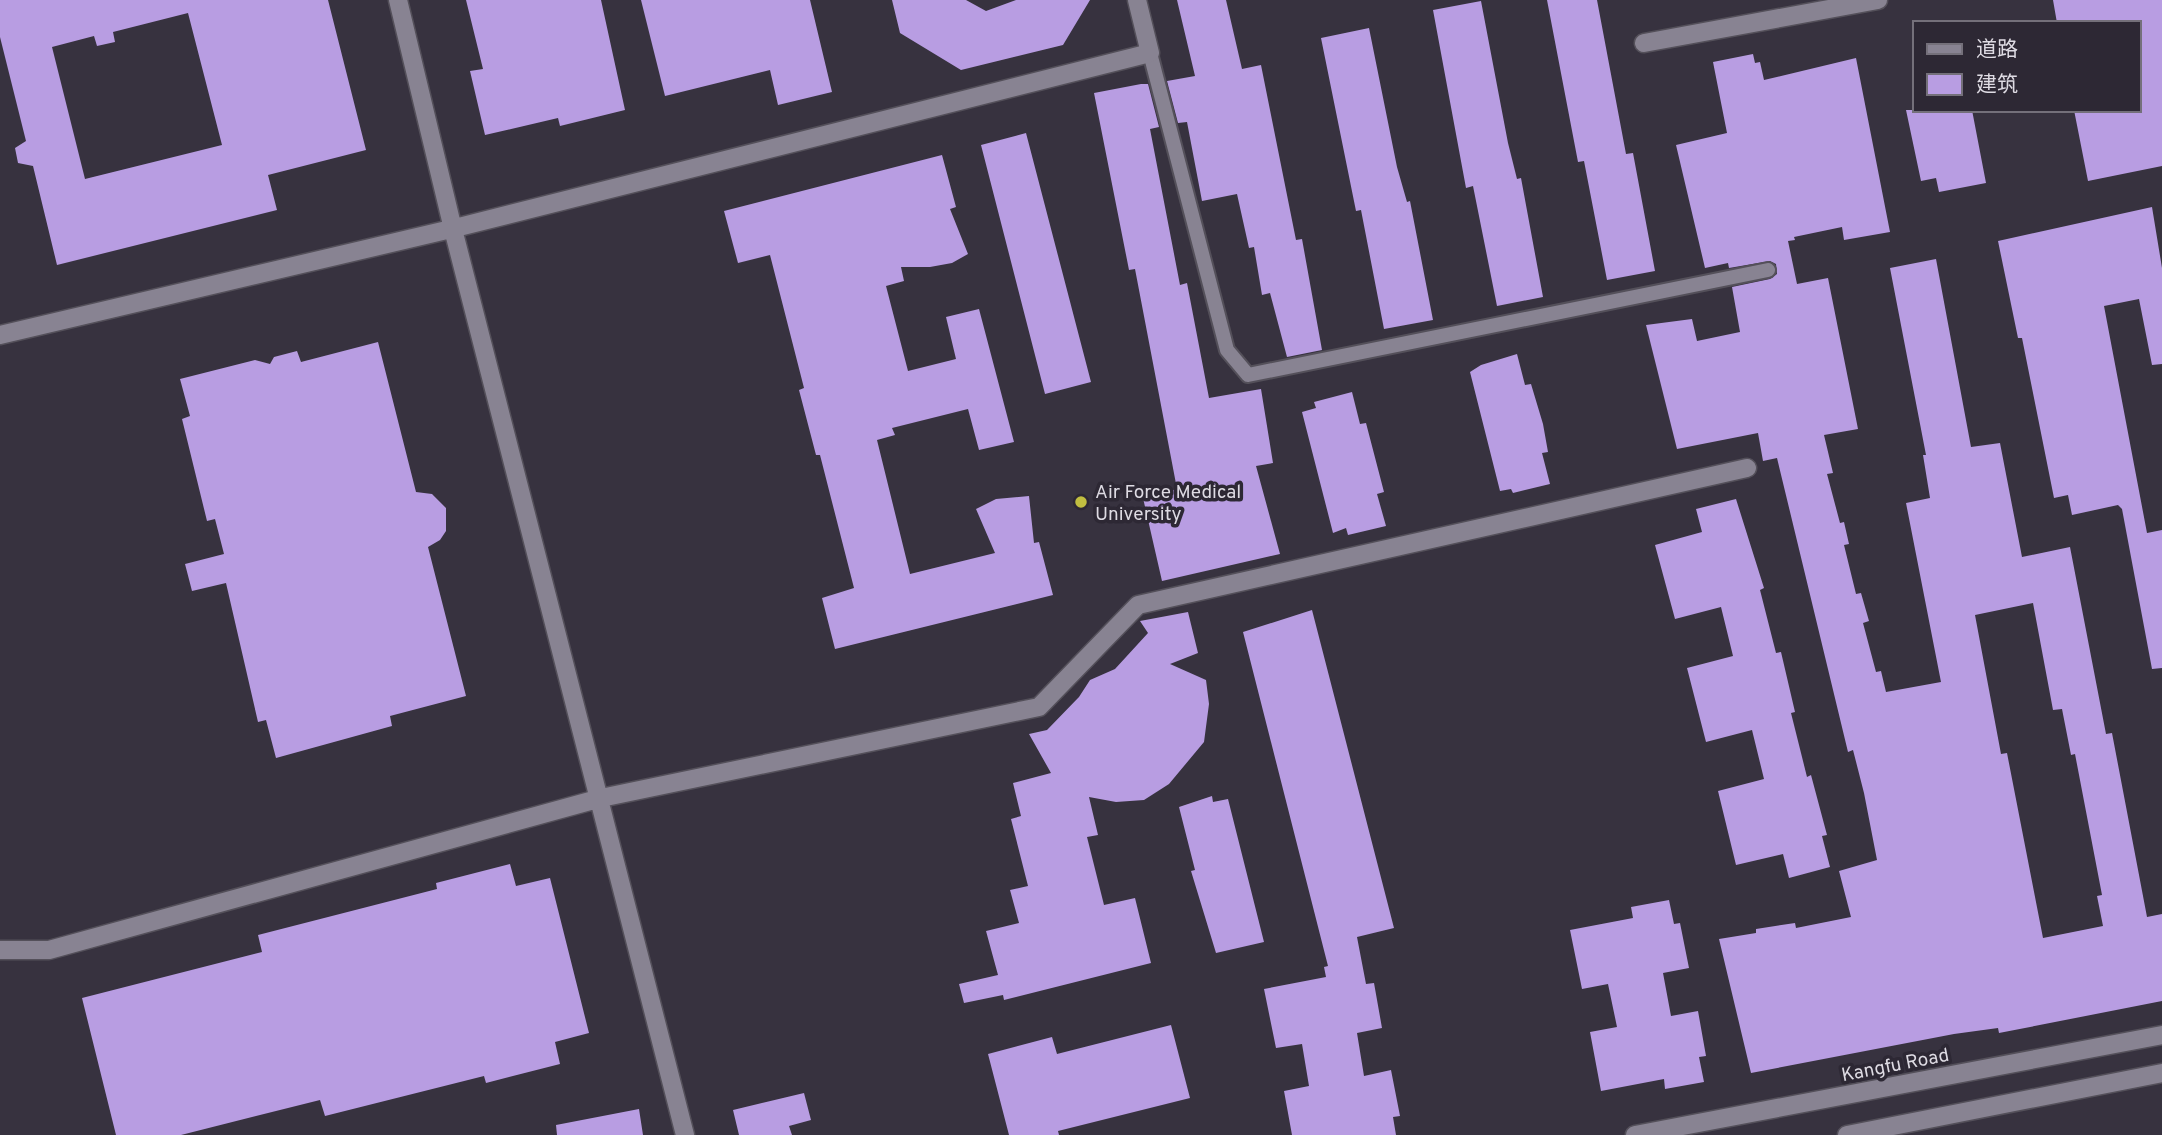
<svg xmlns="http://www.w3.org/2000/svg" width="2162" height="1135" font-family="Overpass,'Noto Sans SC',sans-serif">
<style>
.building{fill:#b89de2;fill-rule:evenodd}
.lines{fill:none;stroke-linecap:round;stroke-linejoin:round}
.service-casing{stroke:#54505a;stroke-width:18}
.minor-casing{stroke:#54505a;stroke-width:21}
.secondary-casing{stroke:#54505a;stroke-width:21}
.service{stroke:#888392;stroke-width:14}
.minor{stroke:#888392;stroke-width:18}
.secondary{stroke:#888392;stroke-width:18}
.poi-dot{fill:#c1be40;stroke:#2d2834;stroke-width:2.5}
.labels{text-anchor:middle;stroke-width:7;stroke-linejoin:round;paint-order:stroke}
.poi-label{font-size:19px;fill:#dedbe3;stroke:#2d2834;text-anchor:start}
.street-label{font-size:19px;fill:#dedbe3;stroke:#2d2834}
</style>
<rect width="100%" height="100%" fill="#37323f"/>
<!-- building -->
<path class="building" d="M 0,0 L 328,0 L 366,150 L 268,175 L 277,210 L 57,265 L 33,166 L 18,163 L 15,148 L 26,141 L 0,37 ZM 188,13 L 222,145 L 85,179 L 52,47 L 94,36 L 97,46 L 115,42 L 113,32 Z
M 466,0 L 601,0 L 625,110 L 560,126 L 558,118 L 485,135 L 470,71 L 483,69 Z
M 641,0 L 810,0 L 832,92 L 778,105 L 770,70 L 665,96 Z
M 892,0 L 966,0 L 986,11 L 1016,0 L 1090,0 L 1063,45 L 961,70 L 900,33 Z
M 1177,0 L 1226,0 L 1242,69 L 1261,65 L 1296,240 L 1302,239 L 1322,350 L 1287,357 L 1270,293 L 1262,295 L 1254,247 L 1249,248 L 1237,194 L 1202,201 L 1187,122 L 1178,123 L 1167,81 L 1195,76 Z
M 1547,0 L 1597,0 L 1626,154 L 1633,153 L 1655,271 L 1607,280 L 1584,161 L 1578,162 Z
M 2053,0 L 2162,0 L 2162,166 L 2088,181 L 2074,110 L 2139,110 L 2139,23 L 2057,23 Z
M 1481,1 L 1508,143 L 1517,179 L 1521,178 L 1543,297 L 1497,306 L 1473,186 L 1466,188 L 1433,10 Z
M 1369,28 L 1397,167 L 1407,202 L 1410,201 L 1433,320 L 1384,329 L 1361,210 L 1356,211 L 1321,38 Z
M 1753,54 L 1755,63 L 1760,62 L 1764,80 L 1856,58 L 1890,232 L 1844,240 L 1842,227 L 1794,237 L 1795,240 L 1788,241 L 1797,284 L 1828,278 L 1858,429 L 1824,435 L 1833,473 L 1827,474 L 1840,523 L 1844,522 L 1849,544 L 1844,545 L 1856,594 L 1861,593 L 1869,621 L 1863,623 L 1876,672 L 1881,671 L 1886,692 L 1941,682 L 1906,503 L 1930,498 L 1923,455 L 1926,455 L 1890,268 L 1936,259 L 1971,447 L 2000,443 L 2022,557 L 2070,547 L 2106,734 L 2112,733 L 2147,917 L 2162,914 L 2162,1001 L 1999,1033 L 1998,1028 L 1954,1034 L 1751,1073 L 1719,939 L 1756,933 L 1756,929 L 1795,923 L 1796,928 L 1851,917 L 1839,871 L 1877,860 L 1864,793 L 1853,750 L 1848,752 L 1777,458 L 1763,461 L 1758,433 L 1677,449 L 1646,325 L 1692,319 L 1697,341 L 1740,332 L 1732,287 L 1770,279 L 1777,274 L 1776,264 L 1770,261 L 1729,268 L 1728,263 L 1705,268 L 1676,145 L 1727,133 L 1713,62 ZM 2033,603 L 2053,710 L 2062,709 L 2071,755 L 2075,754 L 2102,895 L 2097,896 L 2103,926 L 2043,938 L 2007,753 L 2001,754 L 1975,615 Z
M 1141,84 L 1148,84 L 1159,127 L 1150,129 L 1180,285 L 1187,283 L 1209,398 L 1261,389 L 1273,463 L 1256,466 L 1280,554 L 1162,581 L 1143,498 L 1177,489 L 1135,269 L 1129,270 L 1094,93 Z
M 1906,110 L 1972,110 L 1986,183 L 1939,192 L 1936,178 L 1921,181 Z
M 1026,133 L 1091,382 L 1045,394 L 981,145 Z
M 942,155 L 956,207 L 950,209 L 968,254 L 952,263 L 930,267 L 901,267 L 904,281 L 886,286 L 908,371 L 956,359 L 946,317 L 979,309 L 1014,442 L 979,450 L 968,409 L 892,428 L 895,435 L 877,440 L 910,574 L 995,553 L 976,509 L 996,499 L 1029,496 L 1034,543 L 1039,542 L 1053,595 L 835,649 L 822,598 L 854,588 L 820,455 L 816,455 L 799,390 L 804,388 L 770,255 L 738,263 L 724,211 Z
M 2152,207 L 2162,268 L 2162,364 L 2152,365 L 2139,299 L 2104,306 L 2147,533 L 2162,530 L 2162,668 L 2152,669 L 2122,509 L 2118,505 L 2072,515 L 2068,495 L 2054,498 L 2022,338 L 2018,338 L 1998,241 Z
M 378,342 L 416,492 L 432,494 L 446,508 L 446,531 L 440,540 L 428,547 L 466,696 L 390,716 L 392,726 L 276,758 L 266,720 L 258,722 L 226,583 L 192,591 L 185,564 L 224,554 L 215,519 L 207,521 L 182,419 L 190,416 L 180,379 L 255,360 L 270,364 L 274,357 L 297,351 L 301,362 Z
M 1517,354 L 1525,385 L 1531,384 L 1543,424 L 1548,452 L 1542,453 L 1550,484 L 1513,493 L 1511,489 L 1500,491 L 1470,372 L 1481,365 Z
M 1352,392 L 1360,424 L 1366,423 L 1384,492 L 1377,494 L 1386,526 L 1348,535 L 1346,528 L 1333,533 L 1302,412 L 1316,408 L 1314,402 Z
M 1736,499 L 1764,588 L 1760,590 L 1776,653 L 1781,652 L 1795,712 L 1791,713 L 1807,777 L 1811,775 L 1827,835 L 1822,836 L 1830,867 L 1789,878 L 1783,854 L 1736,865 L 1718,791 L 1764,779 L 1752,730 L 1706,742 L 1687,668 L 1733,656 L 1721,607 L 1675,619 L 1655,545 L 1702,532 L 1696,509 Z
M 1312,610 L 1394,928 L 1357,937 L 1366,984 L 1374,983 L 1382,1028 L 1357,1033 L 1364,1076 L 1391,1070 L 1400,1116 L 1393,1117 L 1396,1135 L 1292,1135 L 1284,1091 L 1309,1086 L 1302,1044 L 1276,1048 L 1264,989 L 1326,977 L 1324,967 L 1328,966 L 1243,632 Z
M 1188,612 L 1198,653 L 1170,664 L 1206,680 L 1209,704 L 1204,742 L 1169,784 L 1144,800 L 1116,802 L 1089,797 L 1098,835 L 1087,837 L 1104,905 L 1135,898 L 1151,963 L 1004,1000 L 1003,995 L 964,1003 L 959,984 L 998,975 L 986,931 L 1019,923 L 1010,890 L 1028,886 L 1011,819 L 1021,816 L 1013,783 L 1051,773 L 1029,734 L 1047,730 L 1079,697 L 1090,680 L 1115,669 L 1148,633 L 1140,621 Z
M 1212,796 L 1213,802 L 1228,799 L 1264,942 L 1216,953 L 1191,871 L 1195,870 L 1179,807 Z
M 510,864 L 516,886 L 550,878 L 589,1033 L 555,1042 L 560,1064 L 486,1083 L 484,1076 L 325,1116 L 320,1100 L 181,1135 L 116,1135 L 82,998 L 262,952 L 258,935 L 437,889 L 436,883 Z
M 1669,900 L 1674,924 L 1680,923 L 1689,968 L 1663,973 L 1671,1016 L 1698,1011 L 1706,1056 L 1699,1057 L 1704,1082 L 1665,1089 L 1664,1079 L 1601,1091 L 1590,1032 L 1617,1027 L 1608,984 L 1582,989 L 1570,930 L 1633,918 L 1631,907 Z
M 1171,1025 L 1190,1098 L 1058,1131 L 1059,1135 L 1009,1135 L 988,1054 L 1052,1037 L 1057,1054 Z
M 804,1093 L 811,1120 L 789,1126 L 792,1135 L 739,1135 L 733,1110 Z
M 639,1109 L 643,1135 L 557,1135 L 556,1125 Z"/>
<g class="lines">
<!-- service casing -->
<g class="service-casing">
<path id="service" d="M 1150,53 L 1227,350 L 1248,375 L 1768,270"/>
</g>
<!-- minor casing -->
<g class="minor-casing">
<path id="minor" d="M 398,0 L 453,229 L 685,1135
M 1644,43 L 1878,0
M 0,335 L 451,229 L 1150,53 L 1137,0
M 0,950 L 49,950 L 601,798 L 1039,707 L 1138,605 L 1747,468"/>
</g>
<!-- secondary casing -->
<g class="secondary-casing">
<path id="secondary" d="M 1635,1135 L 2162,1035
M 1847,1135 L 2162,1073"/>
</g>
<!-- service -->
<use href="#service" class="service"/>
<!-- minor -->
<use href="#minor" class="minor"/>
<!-- secondary -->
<use href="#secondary" class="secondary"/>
</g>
<!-- markers -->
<circle class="poi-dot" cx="1081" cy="502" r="7"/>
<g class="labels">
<!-- poi labels -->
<g class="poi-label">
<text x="1095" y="498">Air Force Medical<tspan x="1095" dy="22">University</tspan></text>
</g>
<!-- street labels -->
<g class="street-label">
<text transform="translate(1895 1064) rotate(-11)" y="7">Kangfu Road</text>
</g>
</g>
<!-- legend -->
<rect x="1913" y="21" width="228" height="91" fill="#2d2834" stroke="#74707a" stroke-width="2"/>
<rect x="1927" y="44" width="35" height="10" fill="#888392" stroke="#74707a" stroke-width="2"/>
<text x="1976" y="56" font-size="21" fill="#dedbe3">道路</text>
<rect x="1927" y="74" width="35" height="21" fill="#b89de2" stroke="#74707a" stroke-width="2"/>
<text x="1976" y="91" font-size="21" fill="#dedbe3">建筑</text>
</svg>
